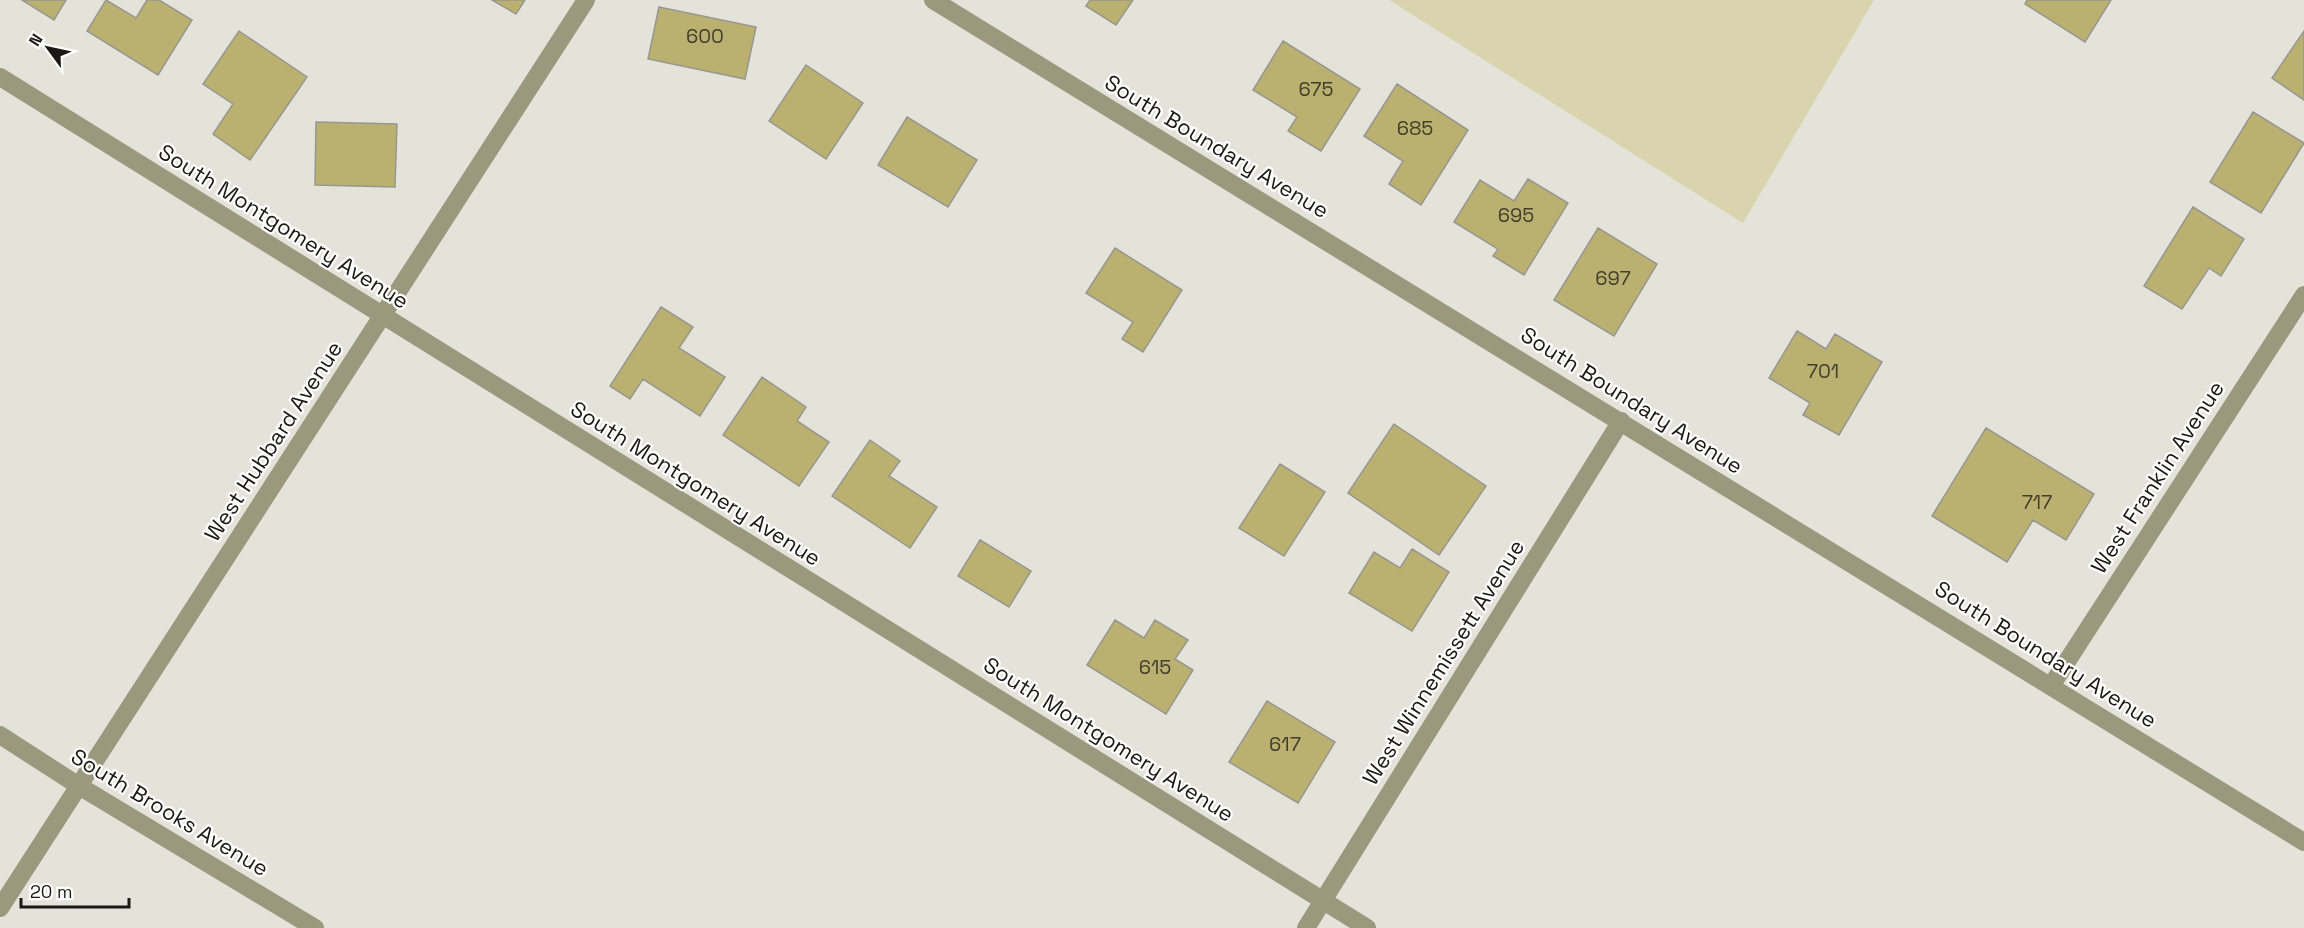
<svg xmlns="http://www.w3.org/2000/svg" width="2304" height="928" font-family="'Space Grotesk',sans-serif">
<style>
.green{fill:#d9d4ad}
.building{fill:#bab170;stroke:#98978f;stroke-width:1.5}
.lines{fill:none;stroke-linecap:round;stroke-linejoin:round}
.minor{stroke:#9c987d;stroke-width:18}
.labels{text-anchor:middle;stroke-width:4.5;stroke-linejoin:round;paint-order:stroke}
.number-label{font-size:20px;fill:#423f2c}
.street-label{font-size:22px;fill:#1a1916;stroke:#fff}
</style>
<rect width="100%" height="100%" fill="#e4e3da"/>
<!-- green -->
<path class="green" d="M 1389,0 L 1874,0 L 1743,223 Z"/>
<!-- building -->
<path class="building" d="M 22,0 L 66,0 L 54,20 Z
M 106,0 L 136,18 L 147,0 L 159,0 L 192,20 L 158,75 L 87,31 Z
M 492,0 L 525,0 L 516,14 Z
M 1090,0 L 1133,0 L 1116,25 L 1086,6 Z
M 2027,0 L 2111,0 L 2085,42 L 2025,4 Z
M 659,7 L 756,27 L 745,79 L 648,59 Z
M 239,31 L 307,77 L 250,160 L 213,134 L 233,104 L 203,84 Z
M 2304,31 L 2304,100 L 2272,78 Z
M 1283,41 L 1360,89 L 1321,151 L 1288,131 L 1297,117 L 1253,90 Z
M 806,65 L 863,103 L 826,159 L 769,121 Z
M 1397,84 L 1468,130 L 1421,205 L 1389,184 L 1403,161 L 1364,136 Z
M 2253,112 L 2304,143 L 2261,213 L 2210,182 Z
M 907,117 L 977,160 L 948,207 L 878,165 Z
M 316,122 L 397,124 L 395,187 L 315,185 Z
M 1528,179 L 1568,203 L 1524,275 L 1493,256 L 1498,249 L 1454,222 L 1480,180 L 1514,201 Z
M 2193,207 L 2244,239 L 2221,276 L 2209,268 L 2182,309 L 2144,286 Z
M 1598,228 L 1657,264 L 1614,336 L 1554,300 Z
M 1115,248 L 1182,290 L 1143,352 L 1122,339 L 1133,322 L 1086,293 Z
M 661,307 L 693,327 L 679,348 L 725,377 L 700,416 L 643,379 L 630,399 L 610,386 Z
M 1797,331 L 1826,349 L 1835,334 L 1882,362 L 1839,435 L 1803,415 L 1810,403 L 1769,378 Z
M 762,377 L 806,407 L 797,421 L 829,442 L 799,486 L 723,435 Z
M 1394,424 L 1486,486 L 1439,555 L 1348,493 Z
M 1986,428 L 2094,494 L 2066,540 L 2033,520 L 2007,562 L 1932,516 Z
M 870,440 L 900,461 L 889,476 L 937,507 L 910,548 L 832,496 Z
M 1280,464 L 1325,492 L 1284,556 L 1239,528 Z
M 980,540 L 1031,571 L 1009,607 L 958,576 Z
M 1412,549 L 1449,572 L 1412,631 L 1349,593 L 1374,552 L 1400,568 Z
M 1115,620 L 1144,638 L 1155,620 L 1188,640 L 1175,659 L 1193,670 L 1166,714 L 1087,665 Z
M 1267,701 L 1335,742 L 1298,803 L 1229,762 Z"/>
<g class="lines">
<!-- minor -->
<path class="minor" d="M 933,0 L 2304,842
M 0,77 L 1367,928
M 2051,686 L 2304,295
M 0,735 L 79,786 L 315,928
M 0,908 L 586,0
M 1306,928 L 1621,421"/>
</g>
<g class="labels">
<!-- number labels -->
<g class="number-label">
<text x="705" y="43">600</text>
<text x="1316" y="96">675</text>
<text x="1415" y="135">685</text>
<text x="1516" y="222">695</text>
<text x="1613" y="285">697</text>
<text x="1823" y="378">701</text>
<text x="2037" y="509">717</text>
<text x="1155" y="674">615</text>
<text x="1285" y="751">617</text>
</g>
<!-- street labels -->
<g class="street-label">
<text transform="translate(1217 146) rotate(31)" y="8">South Boundary Avenue</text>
<text transform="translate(284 226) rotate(32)" y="8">South Montgomery Avenue</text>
<text transform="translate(1632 400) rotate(32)" y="8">South Boundary Avenue</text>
<text transform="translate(273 441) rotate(-57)" y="8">West Hubbard Avenue</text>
<text transform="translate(2157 477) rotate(-57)" y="8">West Franklin Avenue</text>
<text transform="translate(696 483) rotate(32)" y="8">South Montgomery Avenue</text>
<text transform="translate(2046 654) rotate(32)" y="8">South Boundary Avenue</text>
<text transform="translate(1443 662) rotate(-58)" y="8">West Winnemissett Avenue</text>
<text transform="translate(1109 739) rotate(32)" y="8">South Montgomery Avenue</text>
<text transform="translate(170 812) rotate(31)" y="8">South Brooks Avenue</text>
</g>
</g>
<!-- north arrow -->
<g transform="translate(48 48) rotate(303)" stroke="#ffffff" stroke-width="4.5" paint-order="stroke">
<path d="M0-4.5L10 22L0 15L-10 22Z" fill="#1a1916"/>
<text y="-9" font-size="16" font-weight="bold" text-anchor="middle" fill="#1a1916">N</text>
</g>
<!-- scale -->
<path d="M21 898v9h108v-9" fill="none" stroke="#1a1916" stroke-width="3"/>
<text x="30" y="898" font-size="18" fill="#1a1916" stroke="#ffffff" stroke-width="4.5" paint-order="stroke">20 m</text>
</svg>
